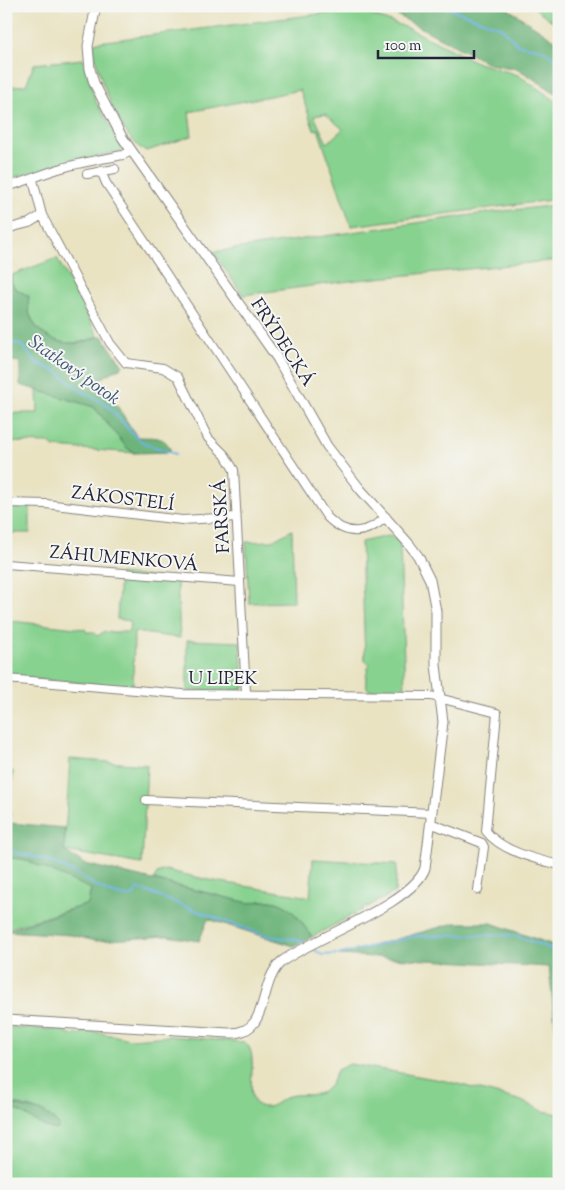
<svg xmlns="http://www.w3.org/2000/svg" width="565" height="1190" font-family="'Sorts Mill Goudy',serif">
<style>
.green{fill:#87d28f;stroke:#547a65;fill-rule:evenodd}
.forest{fill:#6db47a;stroke:#486b5a}
.lines{fill:none;stroke-linecap:round;stroke-linejoin:round}
.stream{stroke:#6fb3e5;stroke-width:2}
.minor-casing{stroke:#86827e;stroke-width:10}
.tertiary-casing{stroke:#86827e;stroke-width:11}
.minor{stroke:#fff;stroke-width:8}
.tertiary{stroke:#fff;stroke-width:9}
.labels{text-anchor:middle;stroke-width:4;stroke-linejoin:round;paint-order:stroke}
.street-label{font-size:18px;fill:#22223b;stroke:#f6f6f2}
.water-label{font-size:19px;font-style:italic;fill:#3d5576;stroke:#f6f6f2}
</style>
<rect width="100%" height="100%" fill="#f6f6f2"/>
<filter id="ink" filterUnits="userSpaceOnUse"><feTurbulence type="fractalNoise" baseFrequency=".02" numOctaves="2"/><feDisplacementMap in="SourceGraphic" scale="10" xChannelSelector="R" yChannelSelector="G"/><feConvolveMatrix kernelMatrix="1 2 1 2 8 2 1 2 1" color-interpolation-filters="sRGB"/></filter>
<filter id="wash" filterUnits="userSpaceOnUse"><feTurbulence type="fractalNoise" baseFrequency=".0096" numOctaves="4" result="noise"/><feDisplacementMap in="SourceGraphic" scale="20" xChannelSelector="R" yChannelSelector="G"/><feGaussianBlur stdDeviation="1.12" result="paint"/><feColorMatrix in="noise" values="0 0 0 0 0 0 0 0 0 0 0 0 0 0 0 0 0 1.4 0 .05"/><feComposite in="paint" operator="in"/></filter>
<g filter="url(#wash)">
<rect width="100%" height="100%" fill="#e9e3c2"/>
<!-- green -->
<path class="green" d="M 536,6 L 559,6 L 559,26 L 536,9 Z
M 350,10 L 357,10 L 408,28 L 478,63 L 518,75 L 559,103 L 559,199 L 351,226 L 318,129 L 314,130 L 300,90 L 189,112 L 192,136 L 147,151 C 123,146 93,67 94,43 L 98,42 ZM 325,114 L 343,129 L 327,143 L 314,116 Z
M 83,59 L 96,102 L 125,150 L 6,179 L 6,87 L 26,85 L 34,64 Z
M 559,205 L 559,260 L 357,280 L 243,295 L 213,252 L 486,213 Z
M 57,258 L 98,336 C 74,349 42,344 31,317 C 28,310 26,305 29,298 C 20,292 9,287 12,275 Z
M 37,390 L 94,407 L 127,448 L 135,453 L 54,447 L 49,443 L 6,442 L 6,413 L 38,413 Z
M 6,505 L 30,506 L 30,533 L 6,533 Z
M 292,530 L 294,602 L 249,603 L 246,542 L 272,541 Z
M 388,536 L 395,538 L 400,544 L 405,691 L 370,691 C 362,685 367,673 369,665 L 365,660 L 361,542 Z
M 120,574 L 177,580 L 180,638 L 134,632 L 133,687 L 8,677 L 11,621 L 85,629 L 86,632 L 93,632 L 97,636 L 104,632 L 129,632 L 130,621 L 117,619 Z
M 187,640 L 240,642 L 244,686 L 242,690 L 187,691 Z
M 70,759 L 147,765 L 142,864 L 64,851 Z
M 6,771 L 13,771 L 9,828 L 6,828 Z
M 6,858 L 23,859 L 91,888 L 88,904 L 6,929 Z
M 313,859 L 397,864 L 395,892 L 312,937 C 294,912 285,894 249,903 L 154,880 L 157,873 L 165,870 L 209,880 L 310,897 Z
M 6,1027 L 61,1030 L 73,1035 L 90,1031 L 131,1039 L 170,1036 L 244,1042 C 265,1054 235,1110 268,1107 C 275,1106 281,1099 289,1096 C 300,1093 312,1097 323,1092 L 331,1084 L 337,1070 L 350,1064 L 446,1081 L 519,1100 L 543,1111 L 559,1114 L 559,1184 L 6,1184 L 6,1108 C 25,1109 39,1126 56,1130 L 59,1125 C 46,1111 25,1105 6,1103 Z"/>
<!-- forest -->
<path class="forest" d="M 380,6 L 504,6 L 559,43 L 559,95 L 518,69 L 489,64 Z
M 12,275 L 11,280 L 14,288 L 29,296 C 23,326 50,346 80,343 C 88,342 94,337 102,336 L 123,366 L 100,379 L 137,437 C 153,438 166,434 171,452 L 135,453 L 127,448 L 94,407 L 20,385 L 20,362 L 6,360 L 6,278 Z
M 10,823 L 65,828 L 64,851 L 85,864 L 249,903 C 285,895 294,911 312,937 L 294,946 L 208,919 L 199,941 L 167,936 L 96,941 L 71,935 L 6,931 L 88,904 L 91,889 L 23,859 L 6,858 L 6,828 L 9,828 Z
M 455,923 L 491,923 L 559,947 L 559,1062 L 549,967 L 339,955 Z
M 6,1103 L 44,1112 L 59,1125 L 58,1129 C 40,1131 25,1109 6,1108 Z"/>
<g class="lines">
<!-- stream -->
<path class="stream" d="M 443,6 L 502,28 L 518,45 L 542,49 L 559,62
M 6,341 L 21,345 L 37,363 L 58,372 L 82,392 L 106,404 L 137,438 L 146,444 L 176,454
M 6,851 C 32,855 58,863 80,876 C 96,886 111,896 130,897 L 135,894 L 137,888 C 180,904 223,922 268,936 C 279,939 296,937 305,943
M 311,947 L 322,955 L 341,954 L 415,936 L 515,935 L 559,952"/>
</g>
</g>
<g filter="url(#ink)">
<g class="lines">
<!-- minor casing -->
<g class="minor-casing">
<path id="minor" d="M 101,171 L 106,183 L 327,517 C 347,537 366,535 386,517
M 87,174 L 115,169
M 33,180 L 42,215 L 110,343 L 126,363 L 163,368 L 178,377 L 208,438 L 225,455 L 234,470 L 246,693
M 6,187 C 26,182 43,173 62,168 C 82,162 103,159 123,155 L 132,151
M 6,229 L 29,223 L 42,215
M 6,503 L 46,504 L 182,520 L 236,517
M 6,564 L 240,582
M 6,679 L 183,694 L 431,696 L 497,713 L 486,831 C 501,851 535,859 559,865
M 146,800 L 432,813
M 430,823 L 482,843 L 484,847 L 478,890"/>
</g>
<!-- tertiary casing -->
<g class="tertiary-casing">
<path id="tertiary" d="M 6,1020 L 229,1033 C 271,1034 257,985 281,962 C 313,938 414,903 425,868 L 443,722 L 436,665 L 436,611 L 430,580 L 418,556 L 409,544 L 360,489 L 327,446 L 277,358 L 122,137 L 94,83 L 90,69 L 88,46 L 96,6"/>
</g>
<!-- minor -->
<use href="#minor" class="minor"/>
<!-- tertiary -->
<use href="#tertiary" class="tertiary"/>
</g>
</g>
<g class="labels">
<!-- street labels -->
<g class="street-label">
<text transform="translate(283 342) rotate(57)" y="6">FRÝDECKÁ</text>
<text transform="translate(123 498) rotate(7)" y="6">ZÁKOSTELÍ</text>
<text transform="translate(221 516) rotate(-93)" y="6">FARSKÁ</text>
<text transform="translate(124 558) rotate(5)" y="6">ZÁHUMENKOVÁ</text>
<text x="223" y="684">U LIPEK</text>
</g>
<!-- water labels -->
<g class="water-label">
<text transform="translate(75 369) rotate(35)" y="7">Statkový potok</text>
</g>
</g>
<!-- margin -->
<rect width="565" height="1190" fill="none" stroke="#f6f6f2" stroke-width="25"/>
<!-- scale -->
<path d="M378 50v8h96v-8" fill="none" stroke="#22223b" stroke-width="2.5"/>
<text x="385" y="50" font-size="15" fill="#22223b" stroke="#f6f6f2" stroke-width="4" paint-order="stroke">100 m</text>
</svg>
